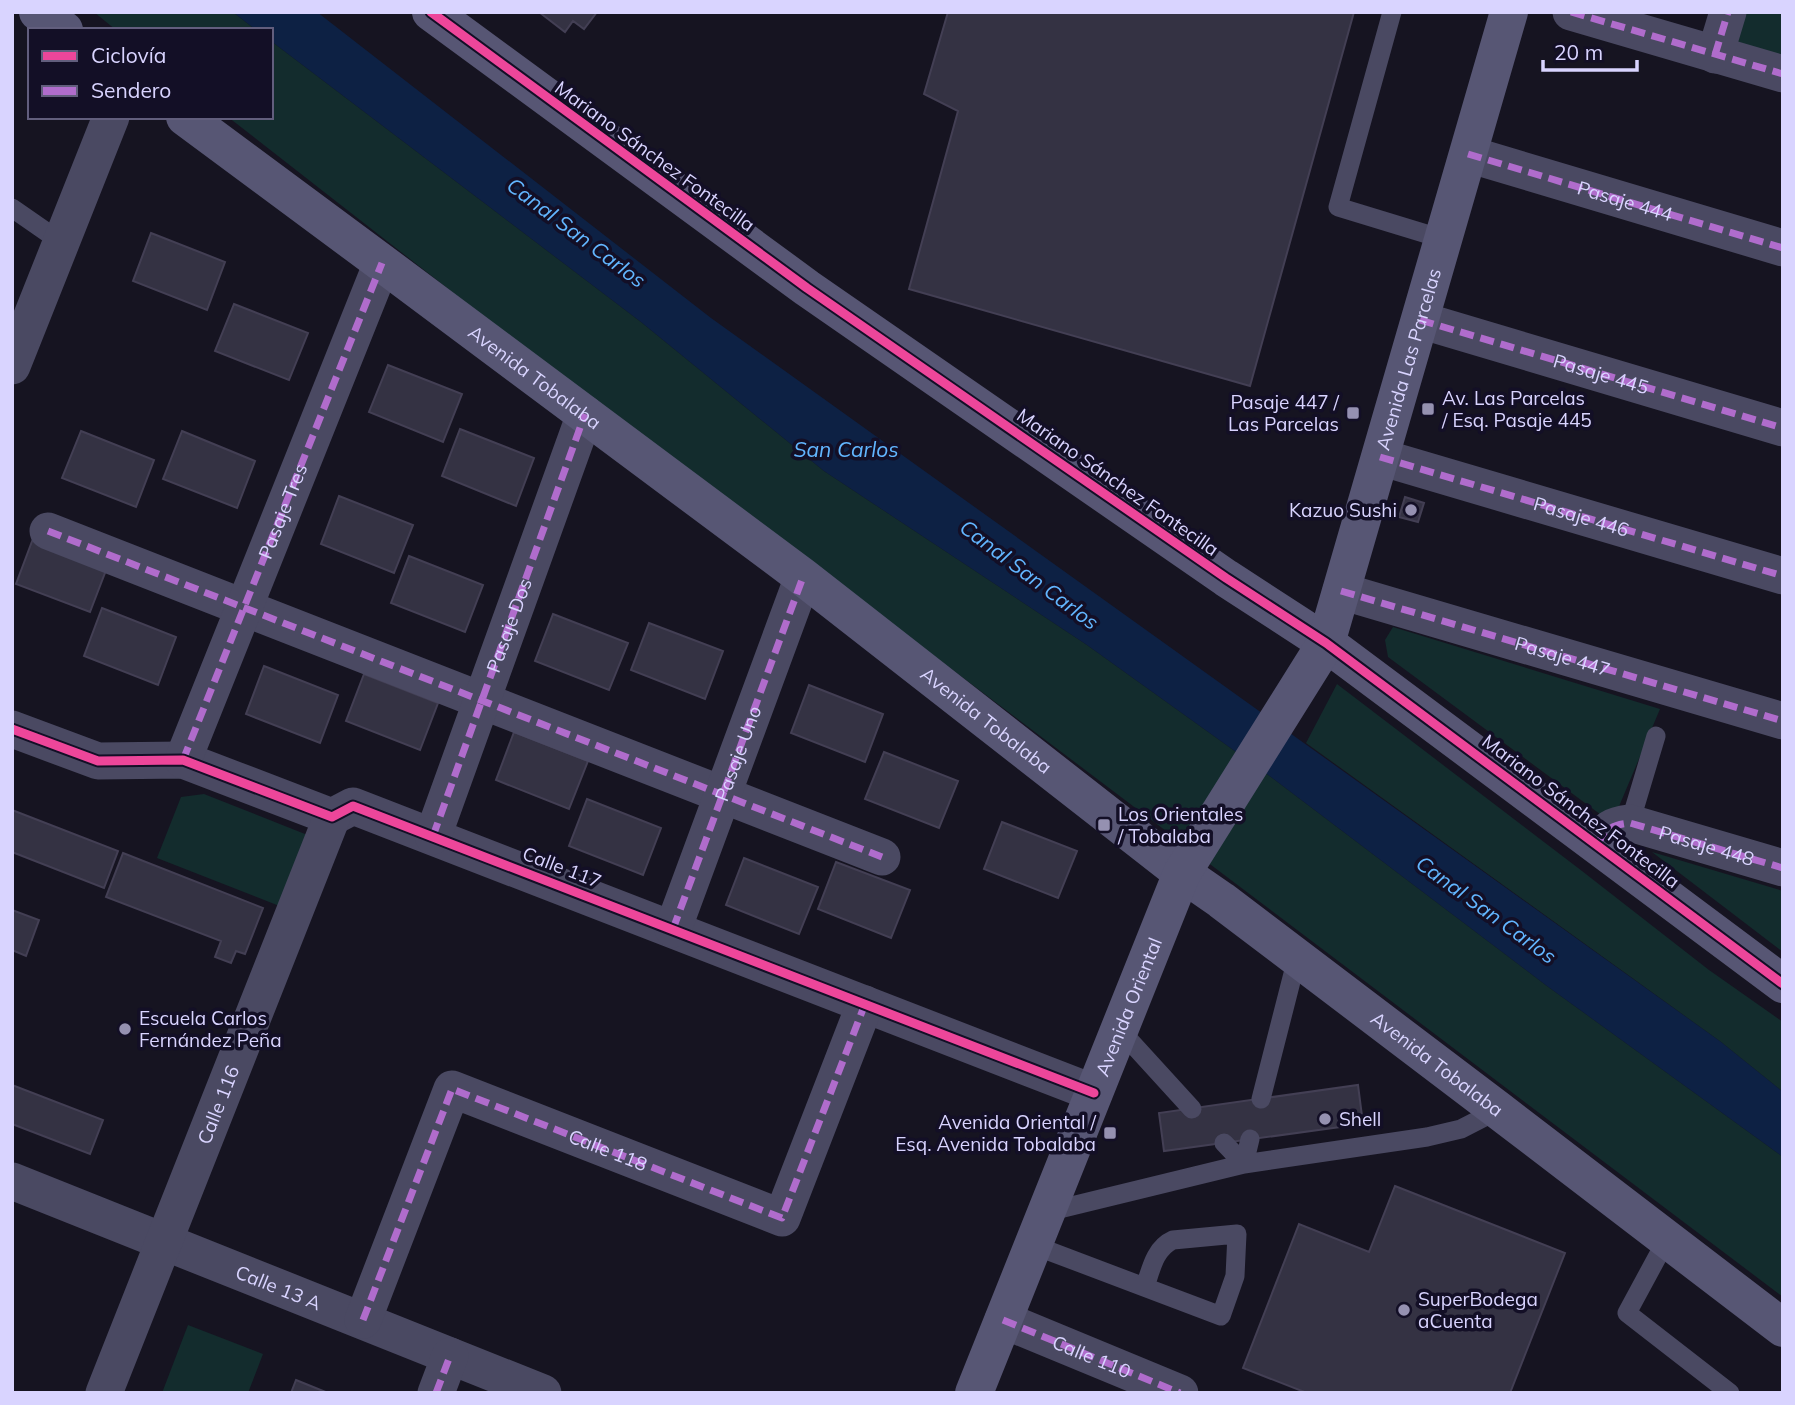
<svg xmlns="http://www.w3.org/2000/svg" width="1795" height="1405" font-family="Mulish,sans-serif">
<style>
.green{fill:#132c2d}
.water{fill:#0d2144}
.building{fill:#343243;stroke:#433f54;stroke-width:2}
.lines{fill:none;stroke-linecap:round;stroke-linejoin:round}
.lane{stroke:#4a4962;stroke-width:19}
.street{stroke:#4a4962;stroke-width:37}
.secondary{stroke:#575674;stroke-width:38}
.quiet{stroke:#b06ccc;stroke-width:7;stroke-dasharray:14 7;stroke-linecap:butt}
.cycleway-casing{stroke:#130f26;stroke-width:13}
.cycleway{stroke:#ed469a;stroke-width:9}
.poi-dot{fill:#9591b1;stroke:#130f26;stroke-width:2.5}
.labels{text-anchor:middle;stroke-width:7;stroke-linejoin:round;paint-order:stroke}
.street-label{font-size:19px;fill:#d9d4ff;stroke:#130f26}
.poi-label{font-size:19px;fill:#d9d4ff;stroke:#130f26;text-anchor:start}
.water-label{font-size:21px;font-style:italic;fill:#62b6ff;stroke:#130f26}
</style>
<rect width="100%" height="100%" fill="#161421"/>
<!-- green -->
<path class="green" d="M 94,12 L 233,12 L 256,30 L 116,30 Z
M 1743,12 L 1783,12 L 1783,61 L 1732,46 Z
M 271,41 L 641,322 L 824,471 L 1087,645 L 1271,777 L 1547,986 L 1783,1157 L 1783,1297 L 831,578 L 606,412 L 228,117 L 271,117 Z
M 1393,627 L 1660,709 L 1612,823 L 1388,657 L 1385,640 Z
M 1337,684 L 1582,871 L 1709,970 L 1783,1022 L 1783,1092 L 1721,1042 L 1306,743 Z
M 204,794 L 310,836 L 282,907 L 157,858 L 181,797 Z
M 1652,852 L 1783,891 L 1783,952 Z
M 188,1325 L 263,1354 L 248,1393 L 162,1393 Z"/>
<!-- water -->
<path class="water" d="M 233,12 L 317,12 L 711,318 L 1721,1042 L 1783,1092 L 1783,1157 L 1547,986 L 1271,777 L 1087,645 L 824,471 L 641,322 L 271,41 L 271,30 L 256,30 Z"/>
<!-- building -->
<path class="building" d="M 539,12 L 597,12 L 584,29 L 573,21 L 565,32 Z
M 948,12 L 1354,12 L 1250,386 L 909,289 L 958,111 L 924,94 Z
M 151,233 L 225,262 L 207,310 L 133,281 Z
M 234,304 L 308,333 L 289,380 L 215,351 Z
M 388,365 L 462,394 L 443,442 L 369,412 Z
M 460,429 L 534,458 L 516,506 L 442,476 Z
M 81,431 L 154,460 L 136,507 L 62,478 Z
M 182,431 L 255,461 L 237,508 L 163,479 Z
M 339,496 L 413,525 L 394,573 L 321,544 Z
M 1405,497 L 1424,503 L 1418,522 L 1399,517 Z
M 34,536 L 108,565 L 90,612 L 16,584 Z
M 409,556 L 483,585 L 465,632 L 391,603 Z
M 102,608 L 176,637 L 158,685 L 84,656 Z
M 553,614 L 628,643 L 609,690 L 535,661 Z
M 649,623 L 723,651 L 705,699 L 631,670 Z
M 264,666 L 338,695 L 320,743 L 246,714 Z
M 364,674 L 438,703 L 420,750 L 346,721 Z
M 809,685 L 883,714 L 865,762 L 791,733 Z
M 514,732 L 588,761 L 569,809 L 496,780 Z
M 884,752 L 958,781 L 939,828 L 865,799 Z
M 587,799 L 661,828 L 643,875 L 569,846 Z
M 12,810 L 118,851 L 104,888 L 12,852 Z
M 1002,822 L 1077,851 L 1058,898 L 984,869 Z
M 123,853 L 263,908 L 245,954 L 236,951 L 231,963 L 215,957 L 221,941 L 106,897 Z
M 744,858 L 818,887 L 799,934 L 726,905 Z
M 836,862 L 910,890 L 891,938 L 818,909 Z
M 12,910 L 39,920 L 26,956 L 12,950 Z
M 12,1085 L 103,1120 L 90,1154 L 12,1124 Z
M 1358,1085 L 1363,1124 L 1164,1151 L 1159,1113 Z
M 1395,1186 L 1565,1253 L 1510,1393 L 1307,1393 L 1243,1368 L 1299,1224 L 1369,1252 Z
M 296,1380 L 328,1393 L 291,1393 Z"/>
<g class="lines">
<!-- lane -->
<path class="lane" d="M 1392,12 L 1338,207 L 1443,239
M 12,208 L 61,242
M 1630,823 L 1656,736
M 1119,1029 L 1192,1109
M 1261,1099 L 1297,958
M 1224,1143 L 1244,1164
M 1244,1164 L 1250,1139
M 1047,1212 L 1244,1164 L 1427,1137 L 1461,1129 L 1498,1110
M 1667,1239 L 1627,1313 L 1730,1393
M 1033,1245 L 1221,1316 L 1235,1276 L 1237,1234 L 1173,1240 C 1155,1248 1151,1269 1145,1287"/>
<!-- street -->
<g class="street">
<path d="M 1571,12 L 1783,74"/>
<path d="M 1715,55 L 1728,12"/>
<path d="M 1468,154 L 1783,248"/>
<path d="M 1420,320 L 1783,428"/>
<path d="M 12,366 L 111,117"/>
<path d="M 1380,457 L 1783,576"/>
<path d="M 48,531 L 882,857"/>
<path d="M 1341,591 L 1783,721"/>
<path d="M 12,729 L 98,761 L 183,760 L 332,817 L 353,806 L 1094,1093"/>
<path d="M 183,760 L 382,263"/>
<path d="M 433,836 L 585,414"/>
<path id="s1" d="M 1597,844 C 1607,829 1611,825 1630,823 L 1783,868"/>
<path d="M 673,929 L 803,577"/>
<path id="s2" d="M 12,1181 L 543,1393"/>
<path d="M 363,1320 L 452,1089 L 782,1218 L 865,1004"/>
<path d="M 1003,1320 L 1180,1393"/>
<path id="s3" d="M 104,1393 L 332,817"/>
<path d="M 436,1393 L 450,1356"/>
</g>
<!-- secondary -->
<g class="secondary">
<path d="M 38,12 L 64,30"/>
<path d="M 431,12 L 807,288 L 1226,578 L 1326,643 L 1783,984"/>
<path id="s4" d="M 185,117 L 382,263 L 803,577 L 1182,873 L 1221,900 L 1498,1110 L 1783,1328"/>
<path id="s5" d="M 974,1393 L 1182,873 L 1326,643 L 1509,12"/>
</g>
<!-- quiet -->
<g class="quiet">
<path d="M 1571,12 L 1783,74"/>
<path d="M 1715,55 L 1728,12"/>
<path id="s6" d="M 1468,154 L 1783,248"/>
<path id="s7" d="M 1420,320 L 1783,428"/>
<path id="s8" d="M 1380,457 L 1783,576"/>
<path d="M 48,531 L 882,857"/>
<path id="s9" d="M 1341,591 L 1783,721"/>
<path id="s10" d="M 183,760 L 382,263"/>
<path id="s11" d="M 433,836 L 585,414"/>
<path d="M 1597,844 C 1607,829 1611,825 1630,823 L 1783,868"/>
<path id="s12" d="M 673,929 L 803,577"/>
<path id="s13" d="M 363,1320 L 452,1089 L 782,1218 L 865,1004"/>
<path id="s14" d="M 1003,1320 L 1180,1393"/>
<path d="M 436,1393 L 450,1356"/>
</g>
<!-- cycleway casing -->
<g class="cycleway-casing">
<path id="cycleway" d="M 431,12 L 807,288 L 1226,578 L 1326,643 L 1783,984
M 12,729 L 98,761 L 183,760 L 332,817 L 353,806 L 1094,1093"/>
</g>
<!-- cycleway -->
<use href="#cycleway" class="cycleway"/>
</g>
<!-- markers -->
<g class="poi-dot">
<rect x="1421" y="402" width="14" height="14" rx="3.5"/>
<rect x="1346" y="406" width="14" height="14" rx="3.5"/>
<circle cx="1411" cy="510" r="7"/>
<rect x="1097" y="818" width="14" height="14" rx="3.5"/>
<circle cx="125" cy="1029" r="7"/>
<circle cx="1325" cy="1119" r="7"/>
<rect x="1103" y="1126" width="14" height="14" rx="3.5"/>
<circle cx="1404" cy="1310" r="7"/>
</g>
<g class="labels">
<!-- street labels -->
<g class="street-label">
<text transform="translate(655 156) rotate(36)" y="7">Mariano Sánchez Fontecilla</text>
<text dy="7" stroke="none"><textPath href="#s6" startOffset="164">Pasaje 444</textPath></text>
<text dy="7" stroke="none"><textPath href="#s5" startOffset="1127">Avenida Las Parcelas</textPath></text>
<text dy="7" stroke="none"><textPath href="#s7" startOffset="189">Pasaje 445</textPath></text>
<text dy="7" stroke="none"><textPath href="#s4" startOffset="436">Avenida Tobalaba</textPath></text>
<text transform="translate(1118 482) rotate(35)" y="7">Mariano Sánchez Fontecilla</text>
<text dy="7" stroke="none"><textPath href="#s10" startOffset="268">Pasaje Tres</textPath></text>
<text dy="7" stroke="none"><textPath href="#s8" startOffset="210">Pasaje 446</textPath></text>
<text dy="7" stroke="none"><textPath href="#s11" startOffset="224">Pasaje Dos</textPath></text>
<text dy="7" stroke="none"><textPath href="#s9" startOffset="231">Pasaje 447</textPath></text>
<text dy="7" stroke="none"><textPath href="#s4" startOffset="1003">Avenida Tobalaba</textPath></text>
<text dy="7" stroke="none"><textPath href="#s12" startOffset="187">Pasaje Uno</textPath></text>
<text transform="translate(1581 811) rotate(37)" y="7">Mariano Sánchez Fontecilla</text>
<text dy="7" stroke="none"><textPath href="#s1" startOffset="121">Pasaje 448</textPath></text>
<text transform="translate(562 867) rotate(21)" y="7">Calle 117</text>
<text dy="7" stroke="none"><textPath href="#s5" startOffset="416">Avenida Oriental</textPath></text>
<text dy="7" stroke="none"><textPath href="#s4" startOffset="1570">Avenida Tobalaba</textPath></text>
<text dy="7" stroke="none"><textPath href="#s3" startOffset="310">Calle 116</textPath></text>
<text dy="7" stroke="none"><textPath href="#s13" startOffset="415">Calle 118</textPath></text>
<text dy="7" stroke="none"><textPath href="#s2" startOffset="287">Calle 13 A</textPath></text>
<text dy="7" stroke="none"><textPath href="#s14" startOffset="96">Calle 110</textPath></text>
</g>
<!-- poi labels -->
<g class="poi-label">
<text x="1442" y="405">Av. Las Parcelas<tspan x="1442" dy="22">/ Esq. Pasaje 445</tspan></text>
<text x="1339" y="409" text-anchor="end">Pasaje 447 /<tspan x="1339" dy="22">Las Parcelas</tspan></text>
<text x="1397" y="517" text-anchor="end">Kazuo Sushi</text>
<text x="1118" y="821">Los Orientales<tspan x="1118" dy="22">/ Tobalaba</tspan></text>
<text x="139" y="1025">Escuela Carlos<tspan x="139" dy="22">Fernández Peña</tspan></text>
<text x="1339" y="1126">Shell</text>
<text x="1096" y="1129" text-anchor="end">Avenida Oriental /<tspan x="1096" dy="22">Esq. Avenida Tobalaba</tspan></text>
<text x="1418" y="1306">SuperBodega<tspan x="1418" dy="22">aCuenta</tspan></text>
</g>
<!-- water labels -->
<g class="water-label">
<text transform="translate(576 233) rotate(37)" y="7">Canal San Carlos</text>
<text x="846" y="457">San Carlos</text>
<text transform="translate(1029 575) rotate(37)" y="7">Canal San Carlos</text>
<text transform="translate(1486 910) rotate(36)" y="7">Canal San Carlos</text>
</g>
</g>
<!-- border -->
<rect width="1795" height="1405" fill="none" stroke="#d9d4ff" stroke-width="28"/>
<!-- legend -->
<rect x="28" y="28" width="245" height="91" fill="#130f26" stroke="#625e7d" stroke-width="2"/>
<rect x="42" y="51" width="35" height="10" fill="#ed469a" stroke="#625e7d" stroke-width="2"/>
<text x="91" y="63" font-size="21" fill="#d9d4ff">Ciclovía</text>
<rect x="42" y="86" width="35" height="10" fill="#b06ccc" stroke="#625e7d" stroke-width="2"/>
<text x="91" y="98" font-size="21" fill="#d9d4ff">Sendero</text>
<!-- scale -->
<path d="M1543 60v10h94v-10" fill="none" stroke="#d9d4ff" stroke-width="3.5"/>
<text x="1554" y="60" font-size="21" fill="#d9d4ff" stroke="#130f26" stroke-width="5" paint-order="stroke">20 m</text>
</svg>
